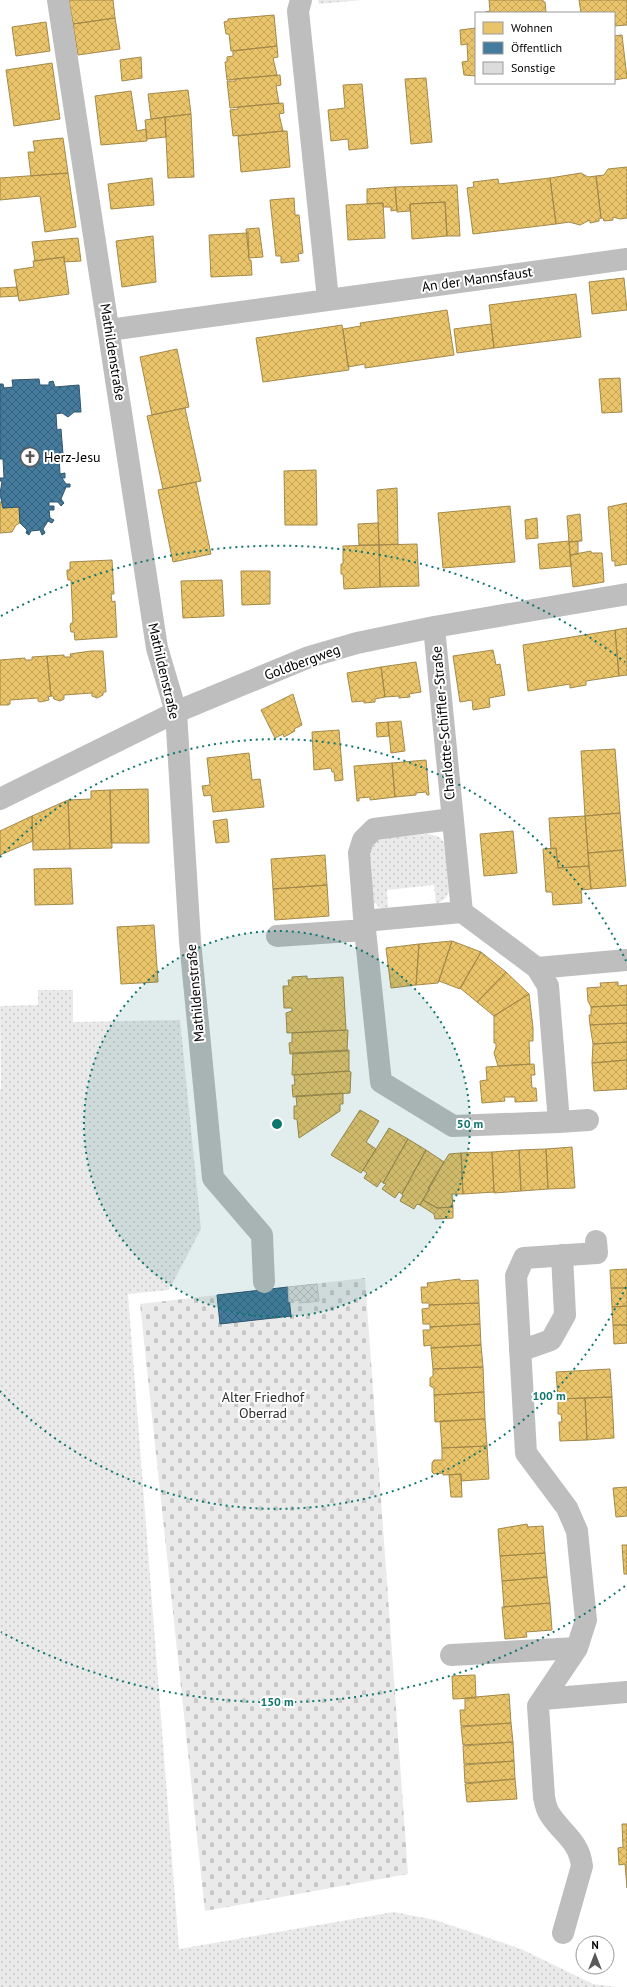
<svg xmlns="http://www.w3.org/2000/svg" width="627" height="1987" font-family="'PT Sans',sans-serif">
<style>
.cemetery{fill:url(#cemetery-stones)}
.park{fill:url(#park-dots)}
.homes{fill:url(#homes-cross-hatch);stroke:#a3894a}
.public{fill:url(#public-cross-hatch);stroke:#30566e}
.building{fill:url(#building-cross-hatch);stroke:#c5c5c5}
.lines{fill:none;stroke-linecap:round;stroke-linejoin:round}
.minor{stroke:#bebebe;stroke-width:22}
.ring{fill:none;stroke:#0f766e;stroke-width:2;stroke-dasharray:2 4}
.labels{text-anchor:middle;stroke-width:4;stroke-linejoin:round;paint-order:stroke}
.street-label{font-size:14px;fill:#000;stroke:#fff}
.poi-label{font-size:14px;fill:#000;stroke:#fff;text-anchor:start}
.park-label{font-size:14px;fill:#2f2f2f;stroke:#fff}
.centre{fill:#0f766e;stroke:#fff;stroke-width:2}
.ring-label{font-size:12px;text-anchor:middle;font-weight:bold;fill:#0f766e;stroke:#fff;stroke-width:4;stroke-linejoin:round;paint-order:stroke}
</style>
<defs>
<pattern id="cemetery-stones" width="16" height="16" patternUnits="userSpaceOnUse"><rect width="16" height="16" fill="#eaeaea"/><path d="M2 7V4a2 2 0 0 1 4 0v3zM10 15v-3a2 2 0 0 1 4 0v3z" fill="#c7c7c7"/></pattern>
<pattern id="park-dots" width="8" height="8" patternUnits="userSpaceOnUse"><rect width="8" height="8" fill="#eaeaea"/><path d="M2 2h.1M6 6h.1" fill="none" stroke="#c7c7c7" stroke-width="1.8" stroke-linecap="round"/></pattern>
<pattern id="homes-cross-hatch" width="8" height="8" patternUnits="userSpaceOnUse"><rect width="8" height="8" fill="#e9c46a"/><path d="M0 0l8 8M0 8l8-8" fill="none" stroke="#c6a75a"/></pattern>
<pattern id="public-cross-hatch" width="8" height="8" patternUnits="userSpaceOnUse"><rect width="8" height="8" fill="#457b9d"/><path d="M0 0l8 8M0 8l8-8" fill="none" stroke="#37627e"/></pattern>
<pattern id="building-cross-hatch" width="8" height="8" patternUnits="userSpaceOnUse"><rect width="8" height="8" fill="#dcdcdc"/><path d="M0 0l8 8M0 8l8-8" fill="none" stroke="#bbb"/></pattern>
</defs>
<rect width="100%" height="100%" fill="#fff"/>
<!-- cemetery -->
<path class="cemetery" d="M 365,1278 L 408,1874 L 205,1911 L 140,1304 Z"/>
<!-- park -->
<path class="park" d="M 318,0 L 362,0 L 319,4 Z
M 429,834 L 439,837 L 445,843 L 449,892 L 445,899 L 436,904 L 434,885 L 387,890 L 388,910 L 380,908 L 374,902 C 372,883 362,851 379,838 Z
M 38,990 L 73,990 L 73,1022 L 180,1020 L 201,1229 L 169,1290 L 128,1294 L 179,1949 L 394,1912 L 435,1920 L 521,1949 L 593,1984 L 616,1987 L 0,1987 L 0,1090 L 1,1089 L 0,1006 L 38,1005 Z"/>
<!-- homes -->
<path class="homes" d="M 69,0 L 113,0 L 115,18 L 73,24 Z
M 489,0 L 543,0 L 543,2 L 545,2 L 546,12 L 485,13 L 485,12 L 490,11 Z
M 579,0 L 627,0 L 627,25 L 614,26 L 614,13 L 581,13 Z
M 274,15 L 277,46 L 231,51 L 229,34 L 226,34 L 224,22 L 228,21 L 228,19 Z
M 115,18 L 120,49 L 78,55 L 73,24 Z
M 46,22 L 50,51 L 16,56 L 12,27 Z
M 476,28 L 476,76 L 464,75 L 462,62 L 468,61 L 467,44 L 461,45 L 460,30 Z
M 622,35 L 627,78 L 614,80 L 614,36 Z
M 277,46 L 278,57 L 273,58 L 277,75 L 227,80 L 225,62 L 227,62 L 227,57 L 233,56 L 233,51 Z
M 141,57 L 142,78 L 122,81 L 120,60 Z
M 52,63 L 60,119 L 14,126 L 6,70 Z
M 280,75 L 281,85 L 276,86 L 279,103 L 230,108 L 227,81 L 236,81 L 235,79 Z
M 426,78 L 432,142 L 411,144 L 405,79 Z
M 362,84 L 368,148 L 349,150 L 348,139 L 331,141 L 328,110 L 345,108 L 343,85 Z
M 188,90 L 191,114 L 151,119 L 148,94 Z
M 131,91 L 137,131 L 146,129 L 147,141 L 101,145 L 95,96 Z
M 283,103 L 284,113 L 279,114 L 283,131 L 233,136 L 230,110 L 238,109 L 238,107 Z
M 191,114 L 194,177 L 168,178 L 165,117 Z
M 165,117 L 166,137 L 147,139 L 145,120 Z
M 283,131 L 287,131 L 290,167 L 241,172 L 238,136 Z
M 63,138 L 68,173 L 31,176 L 28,152 L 35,152 L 33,141 Z
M 627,167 L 627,218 L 620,219 L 613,217 L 613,220 L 604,221 L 603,218 L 601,218 L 596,176 L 604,175 L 608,169 Z
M 68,173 L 76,227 L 45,232 L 40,196 L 0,200 L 0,178 Z
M 581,173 L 588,177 L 596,176 L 601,218 L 599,219 L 599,221 L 590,223 L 590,220 L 580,225 L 569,222 L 556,224 L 550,178 Z
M 152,178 L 154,205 L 111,209 L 108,184 Z
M 550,178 L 556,224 L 473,234 L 467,188 L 474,187 L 473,182 L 498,179 L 499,184 Z
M 457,185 L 460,236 L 447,236 L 445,202 L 410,204 L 410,211 L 397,212 L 395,187 Z
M 395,187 L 397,210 L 391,211 L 391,207 L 383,207 L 383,203 L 367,204 L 367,189 Z
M 294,198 L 295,215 L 299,215 L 303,253 L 298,254 L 299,261 L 281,263 L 281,256 L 276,256 L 270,200 Z
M 445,202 L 447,236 L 412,239 L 410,204 Z
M 383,203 L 385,238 L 348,240 L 346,205 Z
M 259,228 L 263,257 L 249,258 L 246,229 Z
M 248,233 L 249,258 L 249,260 L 251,260 L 252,275 L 211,277 L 209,235 Z
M 153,236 L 156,282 L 122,287 L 116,241 Z
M 78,238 L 81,261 L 64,262 L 64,257 L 35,261 L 32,242 Z
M 64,257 L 69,294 L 19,301 L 14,270 L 34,267 L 33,261 Z
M 624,278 L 627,310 L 592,314 L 589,282 Z
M 17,287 L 18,296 L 0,297 L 0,288 Z
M 576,294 L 581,337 L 494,348 L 489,305 Z
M 447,310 L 454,355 L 365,368 L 365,364 L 348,367 L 343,329 L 361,326 L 360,323 Z
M 491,324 L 494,348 L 457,353 L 454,329 Z
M 342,325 L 349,370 L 263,382 L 256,338 Z
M 177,349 L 189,407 L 152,415 L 140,357 Z
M 620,378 L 622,412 L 602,413 L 599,379 Z
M 185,408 L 201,481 L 163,489 L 147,416 Z
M 316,470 L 317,525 L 285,525 L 284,471 Z
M 196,482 L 211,554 L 173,562 L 158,490 Z
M 397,488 L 398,544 L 379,545 L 377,490 Z
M 0,502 L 2,502 L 3,508 L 19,507 L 20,523 L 16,525 L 12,532 L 0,533 Z
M 627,503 L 627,564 L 615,566 L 615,561 L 612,561 L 608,507 Z
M 510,506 L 515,562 L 443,568 L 438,513 Z
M 580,514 L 582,541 L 569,542 L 567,516 Z
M 537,518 L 538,538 L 526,539 L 525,520 Z
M 378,523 L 379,545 L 359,545 L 358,524 Z
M 569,541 L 571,566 L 540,569 L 538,544 Z
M 578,541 L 578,554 L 570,555 L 569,542 Z
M 417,544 L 419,586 L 380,587 L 379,545 Z
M 379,545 L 380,587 L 344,589 L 343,574 L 341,574 L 341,564 L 343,564 L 343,546 Z
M 591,551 L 591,553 L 602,553 L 604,582 L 573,587 L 570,555 Z
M 112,560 L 114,594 L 111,594 L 112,602 L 115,601 L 117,637 L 75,640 L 74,632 L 71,632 L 70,626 L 71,623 L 73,623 L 71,580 L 68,580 L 67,574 L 67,570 L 70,570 L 70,562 Z
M 241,571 L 270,571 L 270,604 L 242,605 Z
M 222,580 L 224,616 L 183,618 L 181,581 Z
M 627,628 L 627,675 L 619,676 L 615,630 Z
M 615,630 L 619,676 L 586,681 L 586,685 L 570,688 L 570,684 L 528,691 L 523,645 Z
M 493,650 L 496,665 L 500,664 L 505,695 L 489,698 L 490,707 L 473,710 L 472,700 L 460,702 L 453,656 Z
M 91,651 L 103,651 L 106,692 L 103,692 L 103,695 L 97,698 L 92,696 L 92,693 L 64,695 L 64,699 L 60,701 L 54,699 L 53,696 L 51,696 L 47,656 L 64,655 L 64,657 L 71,657 L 70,654 Z
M 47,656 L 51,696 L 48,697 L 49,700 L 40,702 L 38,701 L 38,698 L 10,700 L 10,704 L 8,705 L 0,705 L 0,660 L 25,658 L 25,660 L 32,660 L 32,657 Z
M 416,662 L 421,692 L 409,694 L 410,697 L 399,698 L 399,696 L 385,697 L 381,667 Z
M 381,667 L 385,697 L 375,699 L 375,702 L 364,703 L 364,701 L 352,702 L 347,673 Z
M 293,694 L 302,725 L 294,729 L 295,731 L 284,737 L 283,734 L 275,738 L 261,710 Z
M 401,721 L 405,751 L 391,753 L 388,722 Z
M 388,722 L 389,736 L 377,737 L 376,723 Z
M 339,730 L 343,780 L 335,781 L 334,772 L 332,772 L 331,768 L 314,770 L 312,732 Z
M 615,749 L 620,813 L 585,816 L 581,751 Z
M 249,753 L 252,780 L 260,779 L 264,807 L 213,812 L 211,795 L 204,796 L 202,786 L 210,785 L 207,758 Z
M 426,760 L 429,795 L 427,795 L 426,792 L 416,793 L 416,795 L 395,797 L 392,763 Z
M 392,763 L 395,797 L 370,800 L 370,797 L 359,798 L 359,801 L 357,801 L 354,766 Z
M 148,789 L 149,843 L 111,843 L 110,790 Z
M 110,790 L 112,848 L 70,849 L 68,800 L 91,799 L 91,791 Z
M 68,800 L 70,849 L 33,850 L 32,816 Z
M 620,813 L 623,850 L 588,853 L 585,816 Z
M 32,816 L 33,841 L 0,855 L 0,831 Z
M 585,816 L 589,866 L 558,868 L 556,848 L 551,849 L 549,818 Z
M 227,819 L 229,842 L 216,843 L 213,821 Z
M 513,831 L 517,873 L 484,876 L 480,834 Z
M 556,848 L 558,868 L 589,866 L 591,889 L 581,890 L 582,903 L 553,905 L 552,892 L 546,892 L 543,849 Z
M 623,850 L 626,886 L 591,889 L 588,853 Z
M 325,855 L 327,885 L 273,889 L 271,859 Z
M 71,868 L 73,904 L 35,905 L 34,869 Z
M 327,885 L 329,916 L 275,920 L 273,889 Z
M 154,925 L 158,982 L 121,984 L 117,927 Z
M 452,941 L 481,952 L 460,989 L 439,981 Z
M 452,941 L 438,983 L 416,985 L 419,944 Z
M 419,944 L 416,985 L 391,988 L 386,948 Z
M 481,952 L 506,972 L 477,1002 L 460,988 Z
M 506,972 L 529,994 L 494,1016 L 477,1002 Z
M 307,976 L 307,979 L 343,977 L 346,1030 L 287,1033 L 286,1013 L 292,1011 L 292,1008 L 284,1008 L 283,986 L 289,986 L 288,980 L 292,980 L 292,977 Z
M 618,982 L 618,986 L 627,985 L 627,1005 L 591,1007 L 588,1001 L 587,988 L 601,987 L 600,983 Z
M 529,994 L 533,1028 L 533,1041 L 529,1041 L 530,1064 L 498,1066 L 494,1053 L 496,1047 L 496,1043 L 494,1043 L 494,1016 Z
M 627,1005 L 627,1023 L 590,1025 L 589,1015 L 591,1015 L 591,1007 Z
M 627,1023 L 627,1042 L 593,1044 L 590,1025 Z
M 348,1030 L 347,1051 L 290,1054 L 289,1043 L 292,1042 L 292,1033 Z
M 627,1042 L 627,1060 L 592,1063 L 593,1044 Z
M 349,1050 L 349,1071 L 292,1075 L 293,1053 Z
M 627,1060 L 627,1089 L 594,1091 L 592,1063 Z
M 534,1064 L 535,1075 L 531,1075 L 532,1088 L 536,1088 L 537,1101 L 515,1102 L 515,1097 L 504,1097 L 505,1101 L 482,1103 L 480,1081 L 487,1080 L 486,1067 Z
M 349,1071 L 351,1072 L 350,1093 L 293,1097 L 292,1085 L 295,1085 L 294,1075 Z
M 343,1093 L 343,1104 L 340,1104 L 340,1111 L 299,1138 L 297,1119 L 294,1119 L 294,1106 L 297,1106 L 296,1096 Z
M 360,1110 L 379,1121 L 366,1142 L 376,1149 L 361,1173 L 331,1155 Z
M 389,1128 L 408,1139 L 383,1183 L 381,1181 L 377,1187 L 364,1178 L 367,1173 L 363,1170 Z
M 408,1139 L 426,1150 L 402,1194 L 399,1192 L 395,1198 L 382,1189 L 386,1184 L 383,1183 Z
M 572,1147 L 575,1188 L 548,1189 L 546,1149 Z
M 546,1149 L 548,1189 L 521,1191 L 519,1150 Z
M 426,1150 L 444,1162 L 420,1205 L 417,1204 L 414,1209 L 400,1201 L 403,1195 L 402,1194 Z
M 519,1150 L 521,1191 L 494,1193 L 492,1152 Z
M 492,1152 L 494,1192 L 463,1194 L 461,1153 Z
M 461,1153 L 463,1194 L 452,1194 L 453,1207 L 437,1208 L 423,1200 L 430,1189 L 428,1188 L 449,1154 Z
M 423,1200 L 437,1208 L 453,1207 L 453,1218 L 435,1219 L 434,1214 L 420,1205 Z
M 627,1269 L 627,1288 L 611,1288 L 610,1270 Z
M 460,1279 L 460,1281 L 478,1280 L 479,1303 L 429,1305 L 429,1303 L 422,1303 L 421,1287 L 428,1287 L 427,1283 Z
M 611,1288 L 627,1288 L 627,1306 L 612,1307 Z
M 479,1303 L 480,1324 L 430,1327 L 430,1324 L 423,1324 L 422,1309 L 429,1308 L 429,1305 Z
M 627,1306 L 627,1325 L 613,1325 L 612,1307 Z
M 480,1324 L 481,1345 L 431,1348 L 431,1345 L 424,1346 L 423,1330 L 430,1330 L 430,1327 Z
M 613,1325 L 627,1325 L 627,1343 L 614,1344 Z
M 481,1345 L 483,1367 L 433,1369 L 431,1348 Z
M 483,1367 L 484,1392 L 434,1395 L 434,1388 L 430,1386 L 430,1378 L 433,1376 L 433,1369 Z
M 610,1369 L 612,1397 L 558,1399 L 556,1372 Z
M 484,1392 L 485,1419 L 435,1422 L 434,1395 Z
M 612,1397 L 614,1438 L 587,1440 L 585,1398 Z
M 585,1398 L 587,1440 L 560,1441 L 559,1422 L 562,1422 L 561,1414 L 558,1414 L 558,1399 Z
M 485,1419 L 487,1446 L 442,1448 L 440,1421 Z
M 487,1446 L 489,1479 L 461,1481 L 461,1474 L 443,1475 L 443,1473 L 434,1474 L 432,1472 L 432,1463 L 434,1460 L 442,1460 L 442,1448 Z
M 461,1474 L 462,1497 L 451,1497 L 449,1475 Z
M 627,1487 L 627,1516 L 616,1517 L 613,1488 Z
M 527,1524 L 528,1527 L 543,1526 L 545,1553 L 500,1556 L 498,1529 Z
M 622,1545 L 627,1545 L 627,1574 L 624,1574 Z
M 545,1553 L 547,1577 L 502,1581 L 500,1556 Z
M 547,1577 L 550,1603 L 504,1607 L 502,1581 Z
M 550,1603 L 552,1630 L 526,1632 L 527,1637 L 505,1639 L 502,1607 Z
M 475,1675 L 476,1698 L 453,1699 L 452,1676 Z
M 509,1694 L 511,1723 L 461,1726 L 460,1710 L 465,1710 L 465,1698 Z
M 511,1723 L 513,1742 L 463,1745 L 461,1727 Z
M 513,1742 L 514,1761 L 464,1764 L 463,1746 Z
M 514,1761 L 515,1779 L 465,1783 L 464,1765 Z
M 515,1779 L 517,1799 L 467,1802 L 465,1784 Z
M 622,1824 L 627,1824 L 627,1888 L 625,1864 L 619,1865 L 618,1848 L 623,1847 Z"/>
<!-- public -->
<path class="public" d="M 39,379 L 40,385 L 49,385 L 49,382 L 53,381 L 55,387 L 79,385 L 81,412 L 74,412 L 68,417 L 62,413 L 56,414 L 57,430 L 61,429 L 63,454 L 59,454 L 60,474 L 65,473 L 65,478 L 62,478 L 66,484 L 70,484 L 70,487 L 66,487 L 61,499 L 64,503 L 61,506 L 58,502 L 49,502 L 49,506 L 54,506 L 54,510 L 49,510 L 50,518 L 54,520 L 52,523 L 48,521 L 43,529 L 45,533 L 42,535 L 40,530 L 31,531 L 29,535 L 26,533 L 27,530 L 20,523 L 19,507 L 3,508 L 0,494 L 2,481 L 0,481 L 0,478 L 4,478 L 3,459 L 0,459 L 0,384 L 3,384 L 4,388 L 13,387 L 12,380 Z
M 288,1287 L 291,1316 L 220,1324 L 217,1295 Z"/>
<!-- building -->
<path class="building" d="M 317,1284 L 319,1301 L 299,1303 L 299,1300 L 289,1302 L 288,1287 Z"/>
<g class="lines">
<!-- minor -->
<path class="minor" d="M 58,0 L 157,648 L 176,712 L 190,941 L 213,1178 L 262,1235 L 264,1282
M 301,0 L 298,11 L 328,299
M 109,330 L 627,259
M 434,627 L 462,912
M 0,799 L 176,712 L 309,657 L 357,643 L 434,627 L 627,594
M 452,819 L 374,829 L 363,840 L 359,853 L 365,930 L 381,1082 L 453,1126 L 559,1122
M 364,921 L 462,912 L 537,968 L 627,960
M 277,936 L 365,930
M 537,968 L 548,986 L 559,1122 L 588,1120
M 520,1351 L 551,1340 L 565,1315 L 562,1255
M 451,1655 L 577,1648
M 543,1699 L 627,1692
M 563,1933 L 582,1866 C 579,1840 561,1833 549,1813 C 546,1808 545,1802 544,1797 L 538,1706 L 577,1648 L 586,1620 L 577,1531 L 567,1508 L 526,1453 L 516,1276 L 524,1258 L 597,1253 L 596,1241"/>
</g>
<!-- distance rings -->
<circle cx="277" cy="1124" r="193" fill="#0f766e" fill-opacity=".12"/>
<g class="ring">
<circle cx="277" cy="1124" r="193"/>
<path d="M626 1287A385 385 0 0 1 0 1391M0 857A385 385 0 0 1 626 961"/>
<path d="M625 1586A578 578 0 0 1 1 1632M1 616A578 578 0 0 1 625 662"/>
</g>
<!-- icons -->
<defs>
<g id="church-ring" transform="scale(1)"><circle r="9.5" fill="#fff" stroke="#595959" stroke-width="1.5"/><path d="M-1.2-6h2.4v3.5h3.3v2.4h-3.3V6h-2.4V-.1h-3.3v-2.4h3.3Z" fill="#595959"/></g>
</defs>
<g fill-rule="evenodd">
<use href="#church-ring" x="30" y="457"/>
</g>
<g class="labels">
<!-- street labels -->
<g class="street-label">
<text transform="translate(477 279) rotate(-8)" y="5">An der Mannsfaust</text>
<text transform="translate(113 352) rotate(81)" y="5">Mathildenstraße</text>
<text transform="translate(302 662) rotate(-20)" y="5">Goldbergweg</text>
<text transform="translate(164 671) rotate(77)" y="5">Mathildenstraße</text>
<text transform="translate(443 723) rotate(-95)" y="5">Charlotte-Schiffler-Straße</text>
<text transform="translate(195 993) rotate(-95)" y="5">Mathildenstraße</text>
</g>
<!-- poi labels -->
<g class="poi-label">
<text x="44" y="462">Herz-Jesu</text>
</g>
<!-- park labels -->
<g class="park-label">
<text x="263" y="1402">Alter Friedhof<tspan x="263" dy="16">Oberrad</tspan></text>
</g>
</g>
<circle cx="277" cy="1124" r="6" class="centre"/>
<g class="ring-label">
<text x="470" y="1128">50 m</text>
<text x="549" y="1400">100 m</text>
<text x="277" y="1706">150 m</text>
</g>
<!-- legend -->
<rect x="475" y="12" width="140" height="72" fill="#ffffff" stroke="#999999"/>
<rect x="483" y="22" width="20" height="12" fill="#e9c46a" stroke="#999999"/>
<text x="511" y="32" font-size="12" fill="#000000">Wohnen</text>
<rect x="483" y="42" width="20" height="12" fill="#457b9d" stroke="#999999"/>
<text x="511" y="52" font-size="12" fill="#000000">Öffentlich</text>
<rect x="483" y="62" width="20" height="12" fill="#dcdcdc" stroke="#999999"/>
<text x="511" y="72" font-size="12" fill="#000000">Sonstige</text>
<!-- north arrow -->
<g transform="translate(595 1955)"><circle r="19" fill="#ffffff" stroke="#999999"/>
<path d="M0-3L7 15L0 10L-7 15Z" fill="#595959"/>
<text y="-6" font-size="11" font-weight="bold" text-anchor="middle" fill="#000000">N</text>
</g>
</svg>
